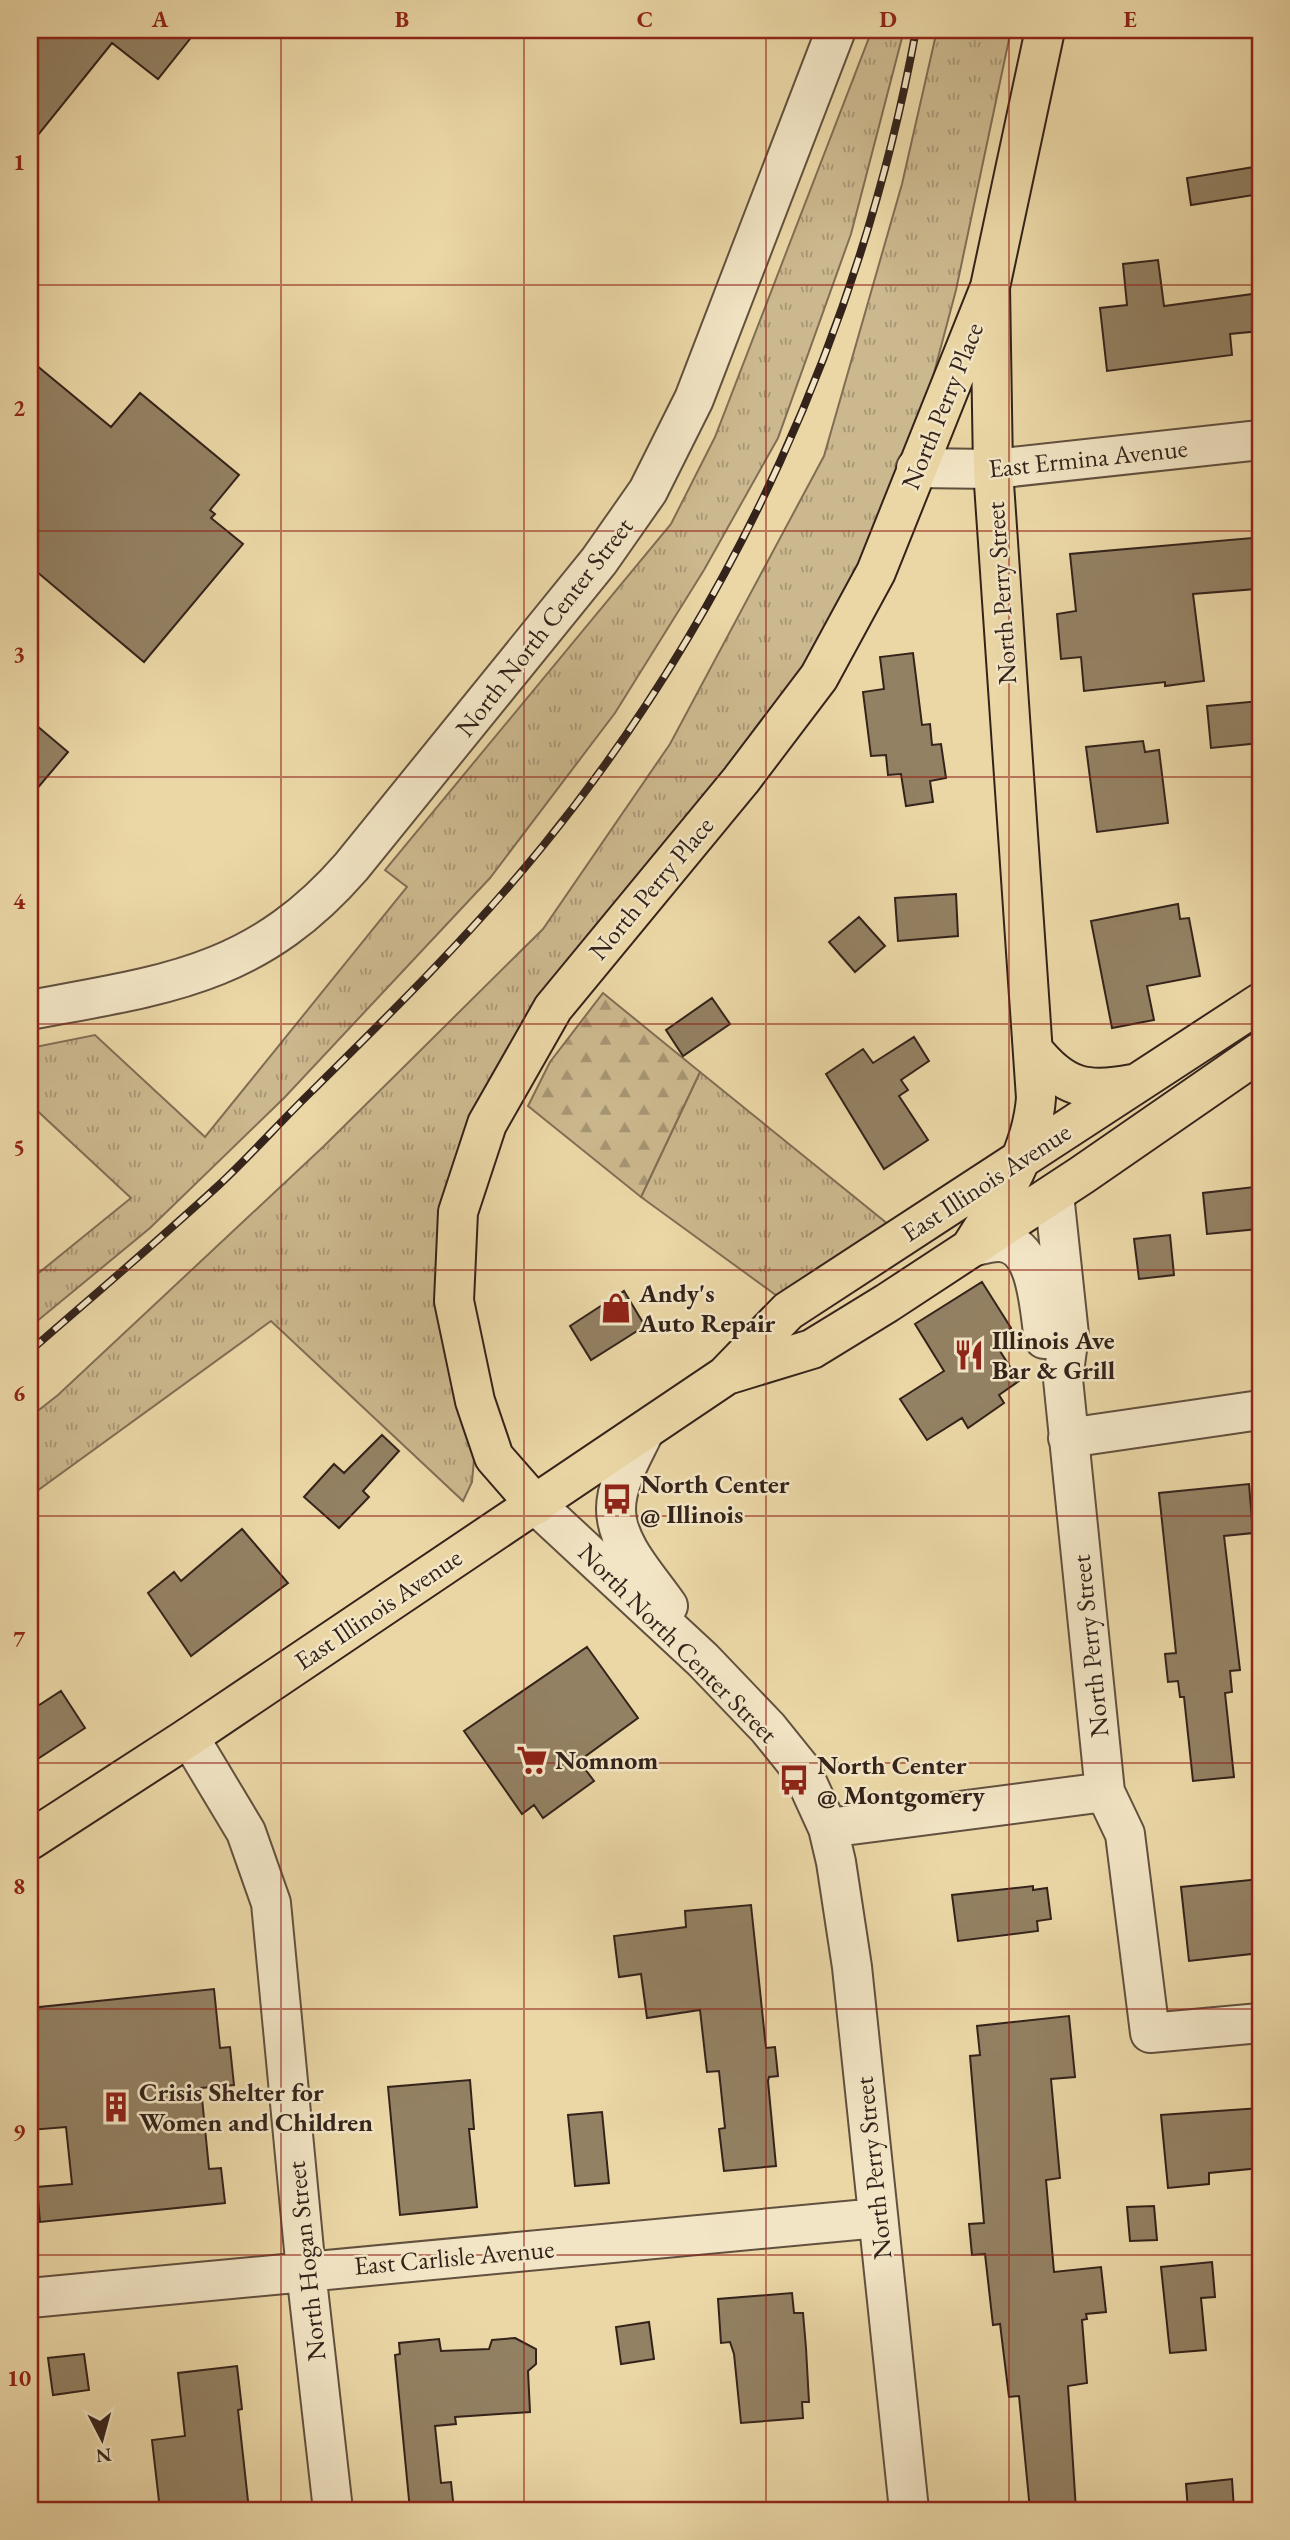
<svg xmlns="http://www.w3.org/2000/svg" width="1290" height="2540" font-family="'EB Garamond',serif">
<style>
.grass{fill:url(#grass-tufts);stroke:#806e54;stroke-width:2}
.forest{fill:url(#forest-firs);stroke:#806e54;stroke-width:2}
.building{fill:#938163;stroke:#34231b;stroke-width:2}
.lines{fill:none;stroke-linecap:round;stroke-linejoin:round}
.minor-casing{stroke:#62503e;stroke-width:42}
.major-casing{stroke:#34231b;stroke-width:42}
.minor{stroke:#f2e5c5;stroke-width:38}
.major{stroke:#ebd7a6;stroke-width:38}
.rail-casing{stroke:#34231b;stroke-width:8}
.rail{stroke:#f2e5c5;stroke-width:5;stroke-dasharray:16;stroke-linecap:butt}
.grid{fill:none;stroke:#8f2418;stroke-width:2;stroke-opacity:0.55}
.labels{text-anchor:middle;stroke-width:5;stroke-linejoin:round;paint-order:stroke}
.street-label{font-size:26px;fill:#34231b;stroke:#f2e5c5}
.poi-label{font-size:26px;font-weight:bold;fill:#34231b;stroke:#f2e5c5;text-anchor:start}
.neatline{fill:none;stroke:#8f2418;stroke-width:2.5}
.grid-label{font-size:23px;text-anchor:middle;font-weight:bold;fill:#8f2418}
</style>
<defs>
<pattern id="grass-tufts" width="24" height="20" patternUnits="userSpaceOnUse" patternTransform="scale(1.75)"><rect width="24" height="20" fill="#ccb88e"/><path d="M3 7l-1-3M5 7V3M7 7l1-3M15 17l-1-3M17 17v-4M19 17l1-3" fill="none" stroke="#a69573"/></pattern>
<pattern id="forest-firs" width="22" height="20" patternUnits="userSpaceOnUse" patternTransform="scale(1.75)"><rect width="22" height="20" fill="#ccb88e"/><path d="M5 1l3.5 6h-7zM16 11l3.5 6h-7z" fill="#a69573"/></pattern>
</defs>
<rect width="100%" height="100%" fill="#ebd7a6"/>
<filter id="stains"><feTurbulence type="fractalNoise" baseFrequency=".00286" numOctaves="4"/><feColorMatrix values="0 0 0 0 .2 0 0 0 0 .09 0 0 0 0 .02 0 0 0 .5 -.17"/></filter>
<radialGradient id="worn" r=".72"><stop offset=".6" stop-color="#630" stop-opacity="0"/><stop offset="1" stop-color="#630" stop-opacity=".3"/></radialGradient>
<!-- grass -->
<path class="grass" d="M 872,30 L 904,30 L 851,234 L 778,438 L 704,570 L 615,713 L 490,878 L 285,1097 L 150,1228 L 30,1327 L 30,1280 L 131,1198 L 30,1104 L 30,1048 L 95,1035 L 205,1137 L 407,887 L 385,870 L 671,524 L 715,437 Z
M 937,30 L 1011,30 L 956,290 L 917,437 L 842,615 L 461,1156 L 474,1459 L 472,1482 L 463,1501 L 271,1321 L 30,1496 L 30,1417 L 58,1395 L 324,1146 L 543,929 L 670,744 L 824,456 L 902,184 Z
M 700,1072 L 894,1229 L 784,1301 L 641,1197 Z"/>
<!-- forest -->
<path class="forest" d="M 603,993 L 700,1072 L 641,1197 L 528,1106 L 550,1062 Z"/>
<!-- building -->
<path class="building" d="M 30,30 L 197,30 L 158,79 L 112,43 L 30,145 Z
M 1260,166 L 1260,194 L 1191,205 L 1187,178 Z
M 1158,260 L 1164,306 L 1260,293 L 1260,331 L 1230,334 L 1232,355 L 1107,371 L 1100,308 L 1127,305 L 1123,264 Z
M 30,360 L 111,427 L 140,393 L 239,475 L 210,510 L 215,514 L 211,518 L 243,544 L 144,662 L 30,566 Z
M 1252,538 L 1256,589 L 1193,594 L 1204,681 L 1165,686 L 1165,682 L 1084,691 L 1081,657 L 1061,659 L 1057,614 L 1076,611 L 1070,554 Z
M 913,653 L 922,725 L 930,724 L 932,745 L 941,744 L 946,778 L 930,781 L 933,802 L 906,806 L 901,774 L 888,775 L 886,755 L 871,756 L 863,692 L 884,689 L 880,657 Z
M 1260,701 L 1260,743 L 1211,748 L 1207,706 Z
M 30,720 L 68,752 L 30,797 Z
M 1143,741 L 1145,752 L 1159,750 L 1168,823 L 1097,832 L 1086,747 Z
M 956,894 L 958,936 L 898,941 L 895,898 Z
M 1178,904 L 1180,919 L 1189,918 L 1200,976 L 1147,986 L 1154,1020 L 1112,1028 L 1091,921 Z
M 859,917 L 885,946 L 855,972 L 829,942 Z
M 712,998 L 730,1024 L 683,1056 L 666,1030 Z
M 914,1037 L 929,1061 L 901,1080 L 908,1090 L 899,1096 L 928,1140 L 884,1169 L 826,1074 L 863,1049 L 873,1063 Z
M 1254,1187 L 1258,1229 L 1207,1234 L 1203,1193 Z
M 1170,1235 L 1174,1275 L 1139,1279 L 1134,1239 Z
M 982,1282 L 1011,1328 L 993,1340 L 1019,1381 L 999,1395 L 1004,1403 L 968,1428 L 962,1418 L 927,1440 L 900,1399 L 944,1371 L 915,1324 Z
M 624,1291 L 645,1326 L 591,1360 L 570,1326 Z
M 382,1435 L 399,1451 L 363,1491 L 369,1497 L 339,1528 L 304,1497 L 334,1464 L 344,1473 Z
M 1249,1484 L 1253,1533 L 1224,1536 L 1240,1670 L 1230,1671 L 1232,1692 L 1225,1693 L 1234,1777 L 1193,1781 L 1184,1697 L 1180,1697 L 1178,1681 L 1168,1682 L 1165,1654 L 1176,1653 L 1159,1493 Z
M 242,1529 L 288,1583 L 191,1656 L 148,1593 L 174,1572 L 181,1581 Z
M 587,1647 L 638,1718 L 579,1761 L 594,1781 L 543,1818 L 534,1805 L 522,1814 L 464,1731 Z
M 61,1691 L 85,1728 L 30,1764 L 30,1711 Z
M 1260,1879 L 1260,1953 L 1189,1961 L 1181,1887 Z
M 1033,1886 L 1033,1890 L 1047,1888 L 1051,1919 L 1037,1921 L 1038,1931 L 958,1941 L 952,1895 Z
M 751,1905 L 766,2048 L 775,2047 L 778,2076 L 769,2077 L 768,2081 L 776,2166 L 724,2171 L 719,2129 L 725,2128 L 719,2071 L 707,2072 L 700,2010 L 647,2018 L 641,1974 L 619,1977 L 614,1936 L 686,1927 L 685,1911 Z
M 214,1989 L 220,2048 L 230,2047 L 234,2085 L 201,2088 L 209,2169 L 221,2168 L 225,2203 L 40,2222 L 37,2187 L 72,2184 L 66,2127 L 30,2130 L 30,2008 Z
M 1069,2016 L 1075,2077 L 1051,2079 L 1060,2178 L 1046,2180 L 1054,2272 L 1101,2267 L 1106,2312 L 1086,2314 L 1087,2319 L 1082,2320 L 1087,2383 L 1068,2386 L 1076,2510 L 1030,2510 L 1019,2396 L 1009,2397 L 1000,2324 L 993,2325 L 985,2254 L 972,2255 L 969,2224 L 984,2223 L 970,2056 L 980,2055 L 977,2026 Z
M 470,2080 L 474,2129 L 469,2129 L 477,2207 L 400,2215 L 388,2087 Z
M 1260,2108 L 1260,2168 L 1209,2173 L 1209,2184 L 1168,2188 L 1161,2115 Z
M 602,2112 L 609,2183 L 575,2186 L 568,2115 Z
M 1154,2206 L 1157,2240 L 1130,2241 L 1127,2207 Z
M 1212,2262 L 1215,2297 L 1201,2298 L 1206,2350 L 1170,2353 L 1161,2267 Z
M 792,2293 L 794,2313 L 803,2313 L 806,2348 L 809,2402 L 802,2402 L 803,2418 L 741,2423 L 734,2354 L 730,2342 L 721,2343 L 718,2299 Z
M 649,2322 L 654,2359 L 621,2364 L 616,2327 Z
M 515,2338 L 536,2349 L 536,2364 L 528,2371 L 530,2412 L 455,2417 L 456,2424 L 435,2426 L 441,2483 L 451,2482 L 454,2510 L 410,2510 L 395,2355 L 400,2354 L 399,2343 L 439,2339 L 441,2351 L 489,2349 L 492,2340 Z
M 84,2354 L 89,2390 L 53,2395 L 48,2358 Z
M 237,2366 L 242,2409 L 238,2410 L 249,2510 L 160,2510 L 152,2440 L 185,2436 L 178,2373 Z
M 1232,2479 L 1234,2510 L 1188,2510 L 1186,2484 Z"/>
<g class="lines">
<!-- minor casing -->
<g class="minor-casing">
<path id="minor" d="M 916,468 L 993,469 L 1260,440
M 30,1010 C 164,985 256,976 351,867 L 599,561 L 648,491 L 694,399 L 836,30
M 1054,1194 L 1069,1335 L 1063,1379 L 1105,1792 L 1125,1834 L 1150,2033 L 1260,2023
M 971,1247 C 980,1245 990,1242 998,1242 C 1039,1241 1039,1312 1044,1339
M 644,1432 C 633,1455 616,1483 616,1509 C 616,1545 649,1578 668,1606
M 1068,1438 L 1260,1410
M 536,1505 L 703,1660 L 768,1728 L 801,1769 L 828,1828 L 836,1862 L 852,1967 L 909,2510
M 189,1737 L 246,1832 L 271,1903 L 306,2271 L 333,2510
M 828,1828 L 1105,1792
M 30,2298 L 878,2218"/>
</g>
<!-- major casing -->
<g class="major-casing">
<path id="major" d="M 1034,1051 C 1064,1088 1086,1093 1133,1084
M 971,1247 C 1000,1201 1032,1153 1036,1098 L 993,469 L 990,287 L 1045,30
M 730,1374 L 812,1349 L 887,1303 L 1082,1175 L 1260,1052
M 536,1505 L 494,1457 L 475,1401 L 454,1301 L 458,1212 L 487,1124 L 553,1008 L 741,780 L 819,677 L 876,572 L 990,287
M 30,1840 L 189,1737 L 725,1376 L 788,1311 L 1260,1003"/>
</g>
<!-- minor -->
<use href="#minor" class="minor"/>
<!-- major -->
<use href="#major" class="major"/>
<!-- rail casing -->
<g class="rail-casing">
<path id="rail" d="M 30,1351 C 93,1296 158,1241 220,1184 C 252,1154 281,1121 312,1091 C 392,1012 471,934 542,847 C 732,614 862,325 916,30"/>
</g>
<!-- rail -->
<use href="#rail" class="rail"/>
</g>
<!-- grid -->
<path class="grid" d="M 281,30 L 281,2510M 524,30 L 524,2510M 766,30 L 766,2510M 1009,30 L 1009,2510M 30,285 L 1260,285M 30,531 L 1260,531M 30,777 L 1260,777M 30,1024 L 1260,1024M 30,1270 L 1260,1270M 30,1516 L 1260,1516M 30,1763 L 1260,1763M 30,2009 L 1260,2009M 30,2255 L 1260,2255"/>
<!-- icons -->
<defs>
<g id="shop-bare" transform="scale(2.415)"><path d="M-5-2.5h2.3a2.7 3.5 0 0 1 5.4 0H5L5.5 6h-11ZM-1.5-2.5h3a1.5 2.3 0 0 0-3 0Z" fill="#8f2418" stroke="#f2e5c5" stroke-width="2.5" paint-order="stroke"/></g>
<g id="restaurant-bare" transform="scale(2.415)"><path d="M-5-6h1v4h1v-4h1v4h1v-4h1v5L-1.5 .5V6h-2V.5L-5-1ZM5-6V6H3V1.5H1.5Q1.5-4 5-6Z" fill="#8f2418" stroke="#f2e5c5" stroke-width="2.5" paint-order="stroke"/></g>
<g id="bus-bare" transform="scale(2.415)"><path d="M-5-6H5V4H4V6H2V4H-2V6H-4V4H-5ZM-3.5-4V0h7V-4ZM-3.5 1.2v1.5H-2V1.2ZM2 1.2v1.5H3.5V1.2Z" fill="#8f2418" stroke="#f2e5c5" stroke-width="2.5" paint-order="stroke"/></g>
<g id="supermarket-bare" transform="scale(2.415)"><path d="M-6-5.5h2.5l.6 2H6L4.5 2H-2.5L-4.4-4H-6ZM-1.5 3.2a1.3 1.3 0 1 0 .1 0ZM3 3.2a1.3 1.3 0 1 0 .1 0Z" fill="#8f2418" stroke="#f2e5c5" stroke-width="2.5" paint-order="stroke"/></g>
<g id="building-bare" transform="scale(2.415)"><path d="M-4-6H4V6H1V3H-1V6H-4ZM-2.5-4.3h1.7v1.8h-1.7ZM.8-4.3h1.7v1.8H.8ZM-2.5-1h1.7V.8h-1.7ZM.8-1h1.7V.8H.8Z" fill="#8f2418" stroke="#f2e5c5" stroke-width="2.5" paint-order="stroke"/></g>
</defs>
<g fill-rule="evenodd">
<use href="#shop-bare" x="616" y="1308"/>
<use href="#restaurant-bare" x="969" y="1355"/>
<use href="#bus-bare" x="617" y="1499"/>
<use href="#supermarket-bare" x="532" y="1760"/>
<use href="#bus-bare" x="794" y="1780"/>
<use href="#building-bare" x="116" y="2107"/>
</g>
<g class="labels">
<!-- street labels -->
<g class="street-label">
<text transform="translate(942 406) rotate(-68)" y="9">North Perry Place</text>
<text transform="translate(1088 458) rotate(-6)" y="9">East Ermina Avenue</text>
<text transform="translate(1001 593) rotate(-94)" y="9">North Perry Street</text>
<text transform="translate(544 627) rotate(-52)" y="9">North North Center Street</text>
<text transform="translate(651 888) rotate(-50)" y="9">North Perry Place</text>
<text transform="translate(986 1182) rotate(-33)" y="9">East Illinois Avenue</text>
<text transform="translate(378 1609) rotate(-34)" y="9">East Illinois Avenue</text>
<text transform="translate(678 1643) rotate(45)" y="9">North North Center Street</text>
<text transform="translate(1090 1646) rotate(-96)" y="9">North Perry Street</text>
<text transform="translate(873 2168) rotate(-96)" y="9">North Perry Street</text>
<text transform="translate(454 2257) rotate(-5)" y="9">East Carlisle Avenue</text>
<text transform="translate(306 2261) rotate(-96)" y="9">North Hogan Street</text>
</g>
<!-- poi labels -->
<g class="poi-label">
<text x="639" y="1302">Andy's<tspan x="639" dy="30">Auto Repair</tspan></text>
<text x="992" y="1349">Illinois Ave<tspan x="992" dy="30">Bar &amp; Grill</tspan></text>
<text x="640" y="1493">North Center<tspan x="640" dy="30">@ Illinois</tspan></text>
<text x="555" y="1769">Nomnom</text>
<text x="817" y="1774">North Center<tspan x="817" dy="30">@ Montgomery</tspan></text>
<text x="139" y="2101">Crisis Shelter for<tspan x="139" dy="30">Women and Children</tspan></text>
</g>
</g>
<!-- margin -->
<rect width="1290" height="2540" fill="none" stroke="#ebd7a6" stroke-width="77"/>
<!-- north arrow -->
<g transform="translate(102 2439) rotate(174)" stroke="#f2e5c5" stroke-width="5" paint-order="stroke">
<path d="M0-5L12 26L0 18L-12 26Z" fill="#34231b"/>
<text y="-10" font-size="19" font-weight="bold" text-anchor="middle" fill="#34231b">N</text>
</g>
<rect x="38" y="38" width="1214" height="2464" class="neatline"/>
<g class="grid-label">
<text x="160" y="27">A</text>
<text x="402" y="27">B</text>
<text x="645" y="27">C</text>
<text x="888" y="27">D</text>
<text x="1130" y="27">E</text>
<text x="19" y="170">1</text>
<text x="19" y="416">2</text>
<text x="19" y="662">3</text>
<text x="19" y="909">4</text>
<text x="19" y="1155">5</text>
<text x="19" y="1401">6</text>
<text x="19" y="1647">7</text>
<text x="19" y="1894">8</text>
<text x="19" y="2140">9</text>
<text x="19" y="2386">10</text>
</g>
<rect width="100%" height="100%" filter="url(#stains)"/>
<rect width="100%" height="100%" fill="url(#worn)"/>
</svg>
